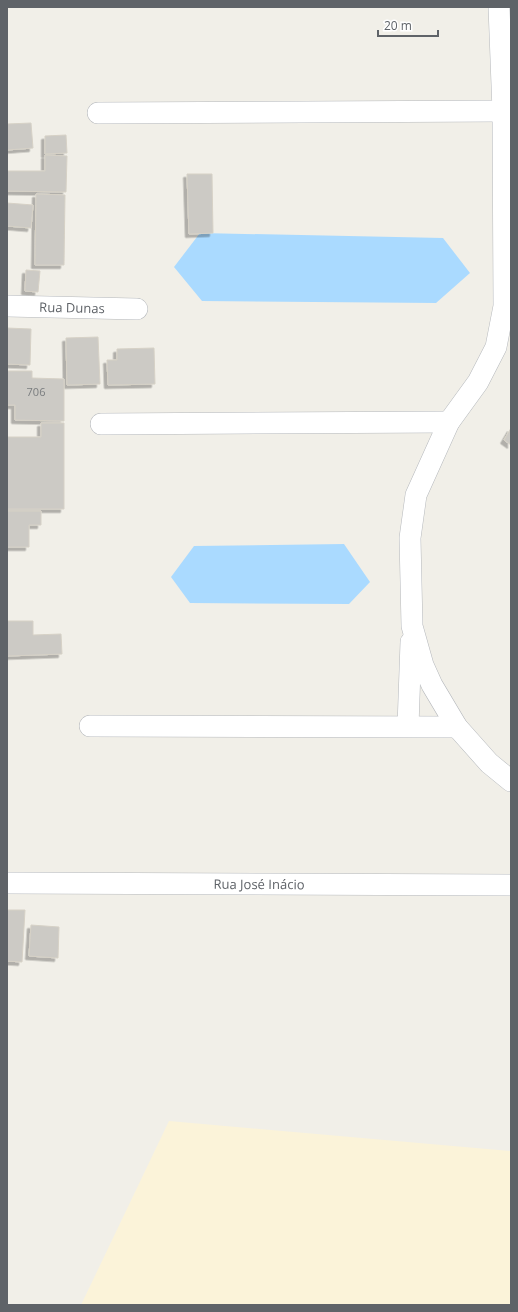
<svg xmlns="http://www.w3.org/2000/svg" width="518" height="1312" font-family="'Open Sans',sans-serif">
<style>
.sand{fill:#fbf3d9}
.water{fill:#aadaff}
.building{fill:#cccac5;stroke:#d6d1c6;filter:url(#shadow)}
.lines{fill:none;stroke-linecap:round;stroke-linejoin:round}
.minor-casing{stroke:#b5b8bc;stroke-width:22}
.minor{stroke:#fff;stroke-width:21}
.labels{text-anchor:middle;stroke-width:3.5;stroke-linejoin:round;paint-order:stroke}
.number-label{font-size:11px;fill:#7a7d7f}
.street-label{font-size:13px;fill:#5f6368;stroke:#fff}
</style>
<defs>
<filter id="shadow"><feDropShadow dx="-3.5" dy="3.5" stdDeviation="0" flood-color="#0004"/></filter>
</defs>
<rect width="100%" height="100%" fill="#f1efe8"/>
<!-- sand -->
<path class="sand" d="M 169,1121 L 511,1151 L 511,1305 L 81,1305 Z"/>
<!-- water -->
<path class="water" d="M 200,233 L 443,238 L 470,273 L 436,303 L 202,301 L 174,267 Z
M 344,544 L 370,582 L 349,604 L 190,603 L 171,577 L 194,546 Z"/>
<!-- building -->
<path class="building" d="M 31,123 L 33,148 L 7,150 L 7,124 Z
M 66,135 L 67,153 L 45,154 L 45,136 Z
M 45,155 L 67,156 L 66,192 L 7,191 L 7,171 L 45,171 Z
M 187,174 L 212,174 L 213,233 L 189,234 Z
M 36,194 L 65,195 L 64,265 L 35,265 Z
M 7,203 L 33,205 L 31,228 L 7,226 Z
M 26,270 L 40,271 L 38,292 L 25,291 Z
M 7,328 L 31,329 L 30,365 L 7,364 Z
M 98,337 L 100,384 L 67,385 L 66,338 Z
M 154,348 L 155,384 L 108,385 L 107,360 L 117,360 L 117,349 Z
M 7,371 L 32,371 L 32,378 L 64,379 L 64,421 L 15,420 L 15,405 L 7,405 Z
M 41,423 L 64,423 L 64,509 L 7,509 L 7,437 L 41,437 Z
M 511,428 L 511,445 L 504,440 Z
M 7,511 L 41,511 L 41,525 L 29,525 L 29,547 L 7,547 Z
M 7,621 L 33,621 L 33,635 L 61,634 L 62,654 L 7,656 Z
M 7,910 L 25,910 L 22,962 L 7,961 Z
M 31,925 L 59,927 L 58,958 L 29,956 Z"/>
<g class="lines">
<!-- minor casing -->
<g class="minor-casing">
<g id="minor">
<path d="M 499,7 L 503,111 L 504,306 L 496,347 L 478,382 L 449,422 L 416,495 L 410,538 L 412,626 L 423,665 L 432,685 L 457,727 L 489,763 L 511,781"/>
<path d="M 98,113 L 503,111"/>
<path id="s1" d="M 7,306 L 137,309"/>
<path d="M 101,424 L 449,422"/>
<path d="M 90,726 L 457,727"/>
<path d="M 408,726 L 411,642"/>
<path id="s2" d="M 7,883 L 511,885"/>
</g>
</g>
<!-- minor -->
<use href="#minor" class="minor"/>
</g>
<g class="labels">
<!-- number labels -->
<g class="number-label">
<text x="36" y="396">706</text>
</g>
<!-- street labels -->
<g class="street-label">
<text dy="5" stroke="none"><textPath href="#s1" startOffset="65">Rua Dunas</textPath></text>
<text dy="5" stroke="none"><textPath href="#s2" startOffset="252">Rua José Inácio</textPath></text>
</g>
</g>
<!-- border -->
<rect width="518" height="1312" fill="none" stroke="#5f6368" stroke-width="16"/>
<!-- scale -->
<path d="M378 30v6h60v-6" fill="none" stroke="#5f6368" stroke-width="2"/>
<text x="384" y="30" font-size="12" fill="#5f6368" stroke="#ffffff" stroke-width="3" paint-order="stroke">20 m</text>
</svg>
